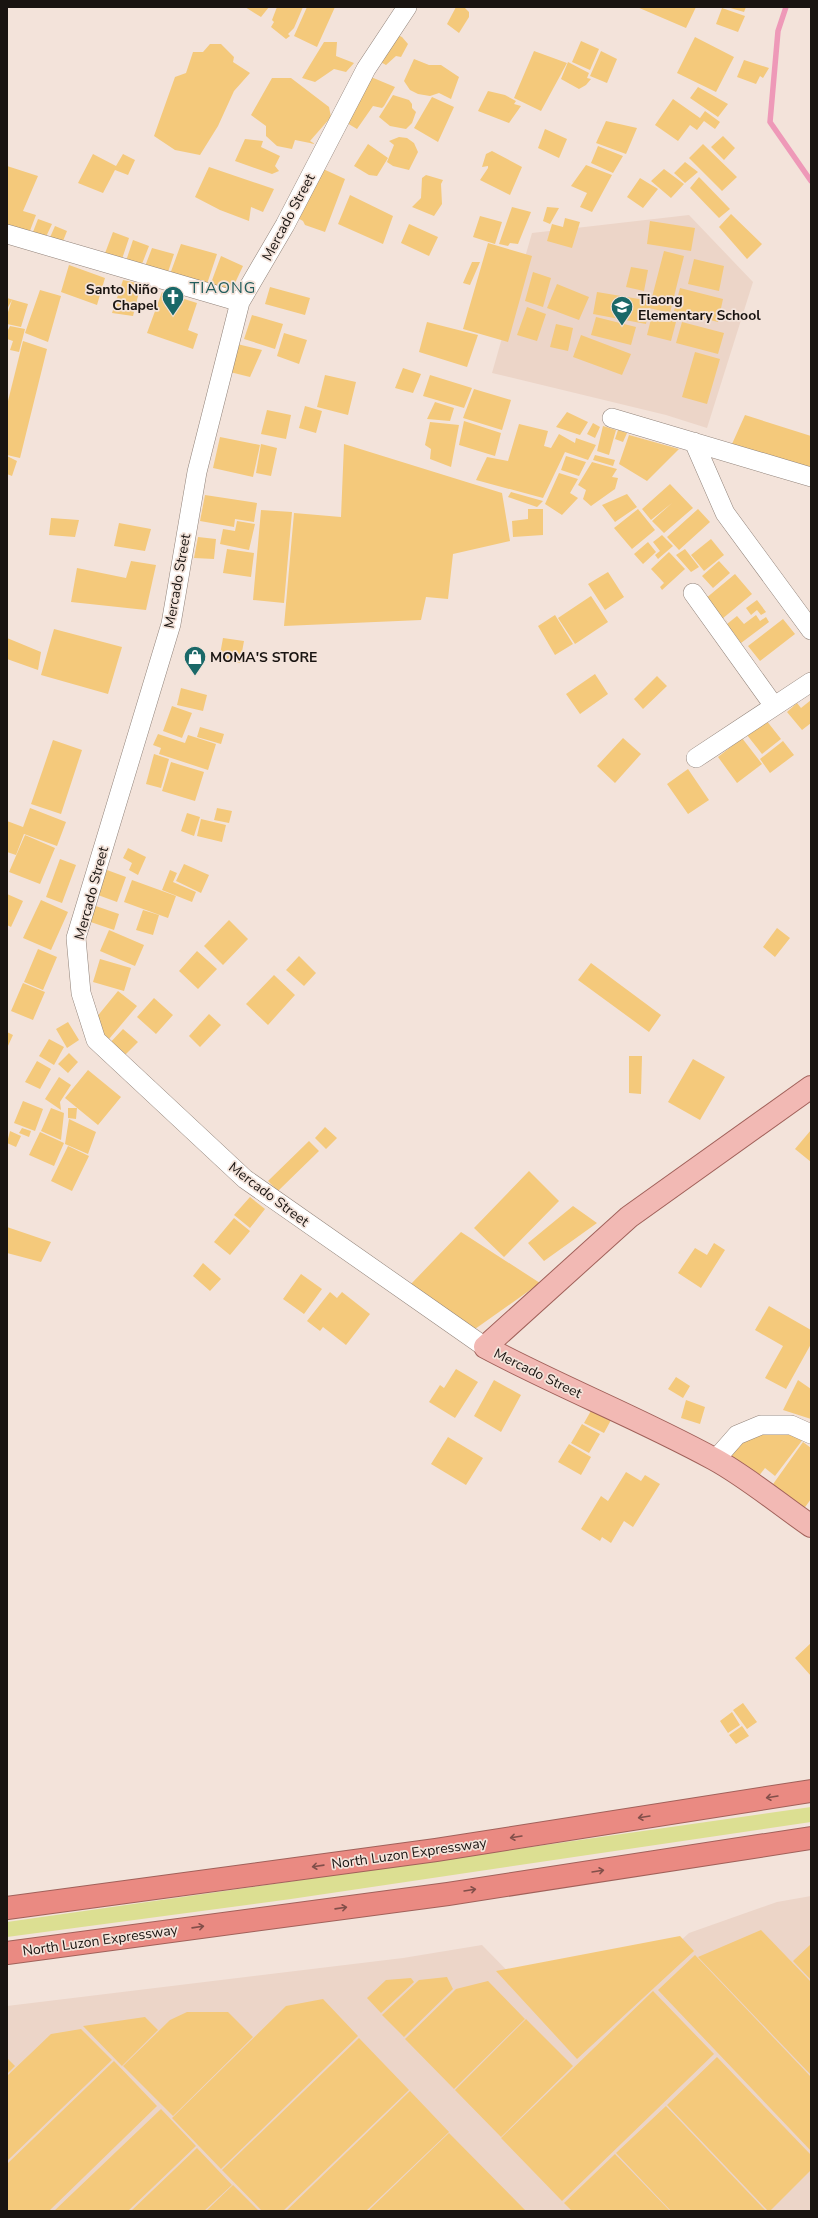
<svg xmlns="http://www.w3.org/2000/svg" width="818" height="2218" font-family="'Nunito Sans',sans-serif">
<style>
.built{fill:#ecd5c8}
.green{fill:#dcdf92}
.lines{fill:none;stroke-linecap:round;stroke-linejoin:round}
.stream{stroke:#ee99b8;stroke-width:5.5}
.building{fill:#f4c97b}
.minor-casing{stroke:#91837a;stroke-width:20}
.major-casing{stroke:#a1615a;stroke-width:24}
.highway-casing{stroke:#a1615a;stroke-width:24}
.minor{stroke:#fff;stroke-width:19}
.major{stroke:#f2b9b4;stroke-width:22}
.highway{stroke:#ea8a82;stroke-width:22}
.oneway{stroke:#824f4a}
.labels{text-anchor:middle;stroke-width:3.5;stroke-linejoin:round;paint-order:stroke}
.street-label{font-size:14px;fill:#191411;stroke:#f3e3da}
.poi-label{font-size:14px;font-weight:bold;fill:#191411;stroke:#f3e3da;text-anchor:start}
.quarter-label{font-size:16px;letter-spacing:1px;fill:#225d5d;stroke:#f3e3da}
</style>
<rect width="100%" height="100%" fill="#f3e3da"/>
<!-- built -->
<path class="built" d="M 689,215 L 753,282 L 707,428 L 666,415 L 492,373 L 532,233 Z
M 811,1896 L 811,2211 L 7,2211 L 7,2006 L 403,1958 L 482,1945 L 574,2039 L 689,1933 L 777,1902 Z"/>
<!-- green -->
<path class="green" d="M 811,1807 L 811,1822 L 291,1899 L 7,1937 L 7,1922 Z"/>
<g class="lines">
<!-- stream -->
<path class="stream" d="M 786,7 L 778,31 L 770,122 L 811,181"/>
</g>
<!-- building -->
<path class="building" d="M 245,7 L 269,7 L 261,17 Z
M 277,7 L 303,7 L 294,28 L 288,34 L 290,36 L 286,39 L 271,27 L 274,22 L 272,20 Z
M 307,7 L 335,7 L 317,47 L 294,36 Z
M 456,7 L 464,7 L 469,12 L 469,17 L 459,33 L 447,24 Z
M 637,7 L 696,7 L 686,28 Z
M 727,7 L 746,7 L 744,12 Z
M 722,8 L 745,16 L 738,32 L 716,24 Z
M 391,32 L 402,37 L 408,44 L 401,57 L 396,56 L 386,65 L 377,60 Z
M 695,37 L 734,57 L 716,92 L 677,73 Z
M 581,41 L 599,49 L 590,70 L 572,62 Z
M 324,42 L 337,42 L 336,56 L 354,63 L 346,72 L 334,69 L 315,82 L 302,78 Z
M 210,44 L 221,44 L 234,57 L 233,62 L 250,73 L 234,91 L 218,126 L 200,155 L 175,150 L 154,136 L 175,77 L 186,73 L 193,52 L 203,52 Z
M 534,51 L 567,63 L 541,111 L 514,98 Z
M 601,51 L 617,59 L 607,83 L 590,76 Z
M 414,59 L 429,65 L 441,65 L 459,77 L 451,99 L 439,93 L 430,96 L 418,94 L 410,90 L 404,81 Z
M 744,60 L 769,68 L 763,78 L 760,76 L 756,84 L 737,77 Z
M 568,62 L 589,73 L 587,78 L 591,79 L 586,85 L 579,89 L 561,79 Z
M 371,77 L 395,87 L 384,106 L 382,108 L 373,106 L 357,129 L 342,120 Z
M 272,78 L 291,78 L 329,107 L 331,117 L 310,141 L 315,144 L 295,140 L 292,149 L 277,146 L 266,136 L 266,126 L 251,115 Z
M 698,87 L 728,104 L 718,117 L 690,98 Z
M 488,91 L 505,95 L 516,101 L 514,104 L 521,106 L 509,123 L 478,111 Z
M 393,95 L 409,100 L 412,104 L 412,108 L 416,112 L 412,123 L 406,129 L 390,126 L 379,117 Z
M 432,97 L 454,107 L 438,142 L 414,128 Z
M 673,99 L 700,118 L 705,111 L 720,122 L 715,129 L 704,121 L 697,130 L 690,125 L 678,141 L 655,125 Z
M 606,121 L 637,128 L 626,154 L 596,143 Z
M 545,129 L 567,139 L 559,158 L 538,148 Z
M 723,136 L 735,148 L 724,160 L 711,147 Z
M 399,137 L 407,138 L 414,143 L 418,152 L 409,170 L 393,166 L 387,162 L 394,145 L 389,141 Z
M 245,139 L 263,141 L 261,147 L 280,156 L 275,166 L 279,171 L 272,174 L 235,161 Z
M 368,144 L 388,158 L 377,176 L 369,175 L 354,166 Z
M 703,144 L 737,177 L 722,191 L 689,158 Z
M 598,146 L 623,156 L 613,173 L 591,163 Z
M 492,151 L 522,167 L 510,195 L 480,180 L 488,168 L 488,166 L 482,167 L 486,154 Z
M 93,154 L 116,166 L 123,154 L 135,160 L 128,175 L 115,170 L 103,193 L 78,183 Z
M 685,162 L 698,172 L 685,183 L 674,173 Z
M 586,165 L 612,175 L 592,212 L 580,207 L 587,193 L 571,186 Z
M 7,166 L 38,176 L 23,211 L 36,215 L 28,236 L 7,229 Z
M 209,167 L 274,189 L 263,212 L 251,207 L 249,221 L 220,210 L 195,197 Z
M 321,168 L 345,179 L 325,232 L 305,225 L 303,221 L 296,217 Z
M 664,169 L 684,184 L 671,198 L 651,181 Z
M 426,175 L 443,180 L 441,184 L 442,204 L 434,216 L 412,207 L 421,198 L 422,178 Z
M 699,177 L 730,209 L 719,218 L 690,188 Z
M 640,178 L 658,189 L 643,208 L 627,197 Z
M 350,195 L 393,216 L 383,244 L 338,224 Z
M 512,207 L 531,212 L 518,244 L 510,243 L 508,246 L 499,244 Z
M 547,207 L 559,208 L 550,224 L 543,221 Z
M 731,214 L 762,244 L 747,259 L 719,227 Z
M 480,216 L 502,222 L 495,244 L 473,237 Z
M 565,218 L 580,222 L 572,248 L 547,241 L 552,224 L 563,227 Z
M 38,219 L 52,224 L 44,241 L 31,237 Z
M 650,221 L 695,228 L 691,251 L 647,244 Z
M 409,224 L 438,237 L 429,256 L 401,243 Z
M 55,226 L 67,231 L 61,246 L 48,242 Z
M 113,232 L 129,238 L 121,262 L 104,256 Z
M 133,240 L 149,246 L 140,269 L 125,264 Z
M 488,243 L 532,256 L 508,342 L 463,329 Z
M 181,244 L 217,254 L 205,290 L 169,277 Z
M 152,248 L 174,254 L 166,278 L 144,269 Z
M 664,251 L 684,256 L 670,313 L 649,308 L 646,324 L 593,314 L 597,292 L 651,301 Z
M 221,256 L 243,266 L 228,298 L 208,291 Z
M 694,259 L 724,266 L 719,291 L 688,284 Z
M 472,262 L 480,262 L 470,285 L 463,283 Z
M 69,265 L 105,278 L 97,305 L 61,292 Z
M 631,267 L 648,270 L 644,291 L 626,287 Z
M 533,272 L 551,278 L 543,307 L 525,301 Z
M 123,280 L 141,284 L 133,316 L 112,313 Z
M 557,284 L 589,297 L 579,320 L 547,308 Z
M 270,287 L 310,298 L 305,315 L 265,304 Z
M 680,288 L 723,299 L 718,322 L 674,311 Z
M 40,290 L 61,296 L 48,342 L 25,333 Z
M 162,292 L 197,303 L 188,330 L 198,334 L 193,349 L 147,333 Z
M 7,298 L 28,304 L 21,327 L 7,324 L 7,315 L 12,300 L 7,309 Z
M 527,307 L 546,314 L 537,341 L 517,335 Z
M 252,315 L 283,324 L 275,349 L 244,339 Z
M 652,315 L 676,322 L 671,341 L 647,335 Z
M 596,317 L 636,327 L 631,345 L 591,335 Z
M 427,322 L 478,335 L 467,367 L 419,352 Z
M 682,322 L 724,333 L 718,354 L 676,343 Z
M 556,324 L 573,328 L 568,351 L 550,347 Z
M 10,326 L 25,329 L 19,352 L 10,350 L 13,341 L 7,339 L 7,332 Z
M 284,333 L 307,340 L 299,364 L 277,356 Z
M 581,335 L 631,354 L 622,375 L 573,357 Z
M 23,341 L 47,349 L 20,458 L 7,455 L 7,405 Z
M 237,344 L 262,350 L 250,377 L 230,372 Z
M 695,352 L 720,359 L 707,404 L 682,397 Z
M 403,368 L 421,374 L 413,393 L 395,388 Z
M 325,375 L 356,382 L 348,415 L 317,407 Z
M 430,375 L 472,388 L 464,408 L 423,396 Z
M 474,389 L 511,400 L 502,430 L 463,418 Z
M 435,402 L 454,408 L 450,421 L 427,419 Z
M 305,406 L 322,411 L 316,433 L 299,428 Z
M 267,410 L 291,415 L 286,439 L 261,434 Z
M 567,412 L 588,422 L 580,435 L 556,427 Z
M 745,415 L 811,436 L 811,469 L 732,444 Z
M 464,421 L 501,433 L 495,456 L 459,445 Z
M 430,422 L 459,425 L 451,467 L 430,459 L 431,449 L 425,445 Z
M 593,423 L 600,427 L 595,438 L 587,434 Z
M 519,424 L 548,431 L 544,446 L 551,448 L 559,434 L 575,443 L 576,438 L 596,445 L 588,460 L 565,452 L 543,498 L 476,480 L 487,457 L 508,461 Z
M 603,426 L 616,430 L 609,455 L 597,451 Z
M 618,430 L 627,433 L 623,442 L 615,439 Z
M 629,435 L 679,449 L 647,481 L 619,464 Z
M 220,437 L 260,445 L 253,477 L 213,468 Z
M 261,444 L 277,448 L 271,476 L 256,473 Z
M 344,444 L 502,493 L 510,541 L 453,554 L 448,599 L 426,597 L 421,620 L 284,626 L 294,513 L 341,517 Z
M 595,455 L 615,460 L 613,466 L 593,460 Z
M 7,456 L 17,461 L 12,476 L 7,474 Z
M 566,456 L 586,462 L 579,476 L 561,470 Z
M 592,462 L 617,469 L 612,477 L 618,478 L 615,489 L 591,506 L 583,499 L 586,490 L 578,485 Z
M 559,473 L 578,479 L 570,493 L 578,498 L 562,515 L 545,504 Z
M 670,484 L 693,508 L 664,533 L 652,521 L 672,503 L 651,520 L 642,509 Z
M 511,492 L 543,501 L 537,507 L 508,497 Z
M 627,494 L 637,507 L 615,522 L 602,505 Z
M 205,495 L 257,503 L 254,522 L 235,519 L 234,527 L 200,521 Z
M 528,509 L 543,509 L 543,535 L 513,537 L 512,521 L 528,519 Z
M 638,509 L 655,530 L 632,549 L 614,528 Z
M 698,509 L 710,522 L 679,550 L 667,537 Z
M 261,510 L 292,512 L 284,603 L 253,600 Z
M 51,518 L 79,520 L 75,537 L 49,535 Z
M 237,521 L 255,524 L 249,550 L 220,544 L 223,529 L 235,531 Z
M 119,523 L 151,529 L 145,551 L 114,546 Z
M 662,535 L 673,546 L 658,559 L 655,555 L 660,551 L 653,542 Z
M 198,537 L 216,539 L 214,559 L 194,558 Z
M 711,539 L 724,555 L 704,571 L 691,555 Z
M 648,542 L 656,552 L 643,564 L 634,554 Z
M 227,549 L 254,553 L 251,577 L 223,573 Z
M 685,549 L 699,567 L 691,572 L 676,555 Z
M 669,552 L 685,569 L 662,590 L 660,587 L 664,583 L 651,569 Z
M 131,561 L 156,565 L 146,610 L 71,602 L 77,568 L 126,578 Z
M 719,561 L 730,573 L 713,588 L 702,576 Z
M 608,572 L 624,597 L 605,610 L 588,584 Z
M 735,574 L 752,594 L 722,619 L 705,599 Z
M 591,596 L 608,622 L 575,644 L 558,618 Z
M 757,600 L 766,612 L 761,615 L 757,610 L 751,615 L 746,608 Z
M 555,615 L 573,644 L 555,655 L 538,626 Z
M 756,615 L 760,621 L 766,617 L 769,622 L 741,643 L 727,624 L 737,616 L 744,624 Z
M 783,619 L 795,634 L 760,661 L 748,646 Z
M 54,629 L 122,647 L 108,694 L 41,675 Z
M 7,638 L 41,652 L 38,670 L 7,659 Z
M 223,638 L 244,641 L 240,663 L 219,660 Z
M 595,674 L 608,694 L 580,714 L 566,694 Z
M 657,676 L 667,686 L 643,709 L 634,699 Z
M 181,688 L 207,695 L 203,711 L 177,705 Z
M 811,700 L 811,723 L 802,730 L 787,712 L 797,703 L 801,708 Z
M 172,706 L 192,713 L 182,738 L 163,731 Z
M 766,720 L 781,739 L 762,754 L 747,735 Z
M 200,727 L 224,734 L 221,744 L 197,737 Z
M 158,734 L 185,743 L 188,735 L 216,744 L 208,770 L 159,754 L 161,748 L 153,745 Z
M 623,738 L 641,754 L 615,783 L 597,766 Z
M 742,738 L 762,764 L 737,783 L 718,757 Z
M 53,740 L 82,750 L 61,814 L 31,804 Z
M 783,741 L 794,755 L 770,773 L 760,759 Z
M 154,754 L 169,759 L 161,788 L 146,784 Z
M 171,762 L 204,772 L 195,801 L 162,791 Z
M 688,769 L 709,800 L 688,814 L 667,784 Z
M 30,808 L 66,822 L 57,846 L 24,834 L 16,855 L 7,852 L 7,821 L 23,827 Z
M 217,808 L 232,811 L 229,823 L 214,820 Z
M 187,813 L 200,817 L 194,836 L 181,831 Z
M 201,819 L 226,825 L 222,842 L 197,836 Z
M 25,835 L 55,848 L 40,884 L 9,872 Z
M 128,848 L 146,857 L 138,875 L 129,870 L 132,863 L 123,858 Z
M 60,859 L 76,865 L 62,903 L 46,897 Z
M 184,864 L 209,875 L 201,893 L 176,881 Z
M 107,870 L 126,877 L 117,902 L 98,895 Z
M 170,870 L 177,873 L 173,882 L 196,892 L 192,902 L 162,890 Z
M 132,880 L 176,896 L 168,918 L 124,902 Z
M 7,894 L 23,901 L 11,927 L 7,925 Z
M 41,900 L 68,912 L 51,950 L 23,938 Z
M 90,904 L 119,914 L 114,930 L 85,920 Z
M 143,910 L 159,915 L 153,935 L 136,930 Z
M 229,920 L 248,939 L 223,965 L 204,946 Z
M 777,928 L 790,938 L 775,957 L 763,947 Z
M 109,930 L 144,945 L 135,966 L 100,951 Z
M 38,949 L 57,957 L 43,990 L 24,982 Z
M 197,951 L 217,969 L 198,989 L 179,971 Z
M 299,956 L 316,973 L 304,986 L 286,970 Z
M 100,959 L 131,968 L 124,991 L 93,982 Z
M 591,963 L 661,1015 L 649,1032 L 578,980 Z
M 274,975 L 295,995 L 268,1025 L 246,1004 Z
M 23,983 L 45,992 L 33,1020 L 11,1011 Z
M 118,991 L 137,1006 L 109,1039 L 91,1024 Z
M 154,998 L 173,1015 L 156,1034 L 137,1017 Z
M 209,1014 L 221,1025 L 200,1047 L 189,1036 Z
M 68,1022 L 79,1040 L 67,1048 L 56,1029 Z
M 123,1029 L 138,1042 L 121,1059 L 107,1046 Z
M 7,1032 L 13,1035 L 7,1048 Z
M 49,1039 L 64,1047 L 54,1065 L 39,1056 Z
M 69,1053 L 78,1062 L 68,1073 L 58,1064 Z
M 629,1056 L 642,1056 L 641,1094 L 629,1093 Z
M 693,1059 L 725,1077 L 700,1120 L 668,1102 Z
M 37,1061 L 51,1069 L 40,1089 L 25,1082 Z
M 88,1070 L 121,1097 L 98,1125 L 65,1098 Z
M 59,1077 L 71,1085 L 60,1102 L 61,1110 L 45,1099 Z
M 23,1101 L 43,1109 L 35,1131 L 14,1123 Z
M 51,1108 L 64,1113 L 61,1140 L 41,1131 Z
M 68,1108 L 77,1108 L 76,1119 L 68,1118 Z
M 69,1119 L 96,1132 L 88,1154 L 65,1144 Z
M 325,1127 L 337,1138 L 326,1149 L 315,1138 Z
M 22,1128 L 31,1131 L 29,1137 L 19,1133 Z
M 811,1130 L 811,1162 L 795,1149 Z
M 10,1131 L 21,1136 L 16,1147 L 7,1143 Z
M 40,1132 L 64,1143 L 54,1166 L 29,1155 Z
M 309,1141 L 319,1151 L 278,1191 L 268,1181 Z
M 68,1146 L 89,1156 L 72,1191 L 51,1181 Z
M 529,1171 L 559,1201 L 504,1257 L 474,1228 Z
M 250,1197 L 265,1209 L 250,1228 L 234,1215 Z
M 573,1206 L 597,1223 L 544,1261 L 528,1243 Z
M 234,1218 L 250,1231 L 230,1255 L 214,1242 Z
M 7,1227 L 51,1242 L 41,1262 L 7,1253 Z
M 461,1232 L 540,1283 L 475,1329 L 411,1284 Z
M 714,1243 L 725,1250 L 701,1288 L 678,1273 L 695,1248 L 707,1255 Z
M 203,1263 L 221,1279 L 210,1291 L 193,1276 Z
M 301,1274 L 322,1289 L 304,1314 L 283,1299 Z
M 330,1292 L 337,1298 L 342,1292 L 370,1314 L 346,1345 L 323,1327 L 320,1331 L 307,1321 Z
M 769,1306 L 811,1330 L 811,1344 L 786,1389 L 765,1378 L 783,1346 L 755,1330 Z
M 456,1369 L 478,1382 L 455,1418 L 429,1402 L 440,1385 L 444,1388 Z
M 676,1377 L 690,1386 L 683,1398 L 668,1389 Z
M 494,1380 L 521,1395 L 501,1432 L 474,1416 Z
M 798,1380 L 811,1389 L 811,1419 L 783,1410 Z
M 686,1400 L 705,1407 L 700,1424 L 681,1418 Z
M 592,1409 L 611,1420 L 604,1433 L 584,1423 Z
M 582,1424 L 600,1434 L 589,1453 L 571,1443 Z
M 794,1431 L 804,1438 L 775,1476 L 765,1468 L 755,1481 L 728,1459 L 739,1444 L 757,1433 Z
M 448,1437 L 483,1458 L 466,1485 L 431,1464 Z
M 803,1442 L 811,1448 L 811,1499 L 803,1510 L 771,1487 Z
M 569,1444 L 591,1457 L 581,1475 L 558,1462 Z
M 626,1472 L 641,1481 L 645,1475 L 660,1484 L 633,1527 L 624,1521 L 611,1543 L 602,1537 L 600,1541 L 581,1529 L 601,1496 L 608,1501 Z
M 811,1643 L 811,1676 L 795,1658 Z
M 743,1703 L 757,1722 L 747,1729 L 733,1710 Z
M 732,1712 L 740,1725 L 728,1733 L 720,1721 Z
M 742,1726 L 749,1736 L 736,1744 L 729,1735 Z
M 761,1930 L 811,1982 L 811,2075 L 698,1957 Z
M 680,1936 L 694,1951 L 577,2059 L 496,1971 Z
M 811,1944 L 811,1980 L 793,1961 Z
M 695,1955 L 811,2077 L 811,2151 L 658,1990 Z
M 447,1977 L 453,1989 L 404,2037 L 382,2015 L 419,1980 Z
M 411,1978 L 414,1982 L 381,2013 L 367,1998 L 386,1980 Z
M 488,1981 L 525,2019 L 454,2089 L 405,2039 L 456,1989 Z
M 653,1991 L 714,2054 L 562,2201 L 501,2138 Z
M 323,1999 L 358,2036 L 221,2169 L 172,2118 L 286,2006 Z
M 187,2012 L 228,2012 L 253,2037 L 173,2116 L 123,2066 L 170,2020 Z
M 145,2017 L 158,2030 L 122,2066 L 83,2026 Z
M 526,2019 L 573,2066 L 501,2137 L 455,2090 Z
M 81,2029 L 112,2060 L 7,2161 L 7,2076 L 51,2034 Z
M 359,2038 L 409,2090 L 283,2211 L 262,2211 L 222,2170 Z
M 717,2057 L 811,2155 L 811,2170 L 770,2211 L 768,2211 L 667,2105 Z
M 7,2058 L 15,2066 L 7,2074 Z
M 114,2061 L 157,2106 L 49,2211 L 7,2211 L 7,2164 Z
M 410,2091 L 449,2132 L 366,2211 L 286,2211 Z
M 666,2106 L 766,2211 L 671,2211 L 616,2153 Z
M 161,2109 L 196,2146 L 128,2211 L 54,2211 Z
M 449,2133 L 526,2211 L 368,2211 Z
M 197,2148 L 232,2185 L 204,2211 L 131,2211 Z
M 615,2154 L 670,2211 L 572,2211 L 564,2203 Z
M 233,2185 L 259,2211 L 206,2211 Z"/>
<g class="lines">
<!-- minor casing -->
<g class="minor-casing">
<path id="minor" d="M 407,7 L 366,69 L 285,225 L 240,302 L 197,472 L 171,624 L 76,938 L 81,993 L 96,1040 L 245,1179 L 485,1347
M 7,234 L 240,302
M 612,418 L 811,477
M 694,442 L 725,513 L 811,630
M 693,593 L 774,706
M 696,758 L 811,682
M 715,1460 L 737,1435 L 761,1425 L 791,1425 L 811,1434"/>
</g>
<!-- major casing -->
<g class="major-casing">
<path id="major" d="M 811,1087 L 629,1217 L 485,1347 C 560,1387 639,1418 714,1459 C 747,1477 779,1504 811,1526"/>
</g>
<!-- highway casing -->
<g class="highway-casing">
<path id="highway" d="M 7,1908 L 436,1850 L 811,1791
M 7,1953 L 448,1894 L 811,1838"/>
</g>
<!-- minor -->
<use href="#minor" class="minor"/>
<!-- major -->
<use href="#major" class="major"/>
<!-- highway -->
<use href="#highway" class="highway"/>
</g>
<!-- one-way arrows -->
<defs><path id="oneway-shaft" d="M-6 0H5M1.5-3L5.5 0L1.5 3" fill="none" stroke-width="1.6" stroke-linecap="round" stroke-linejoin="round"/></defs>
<g class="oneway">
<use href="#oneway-shaft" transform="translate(772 1797) rotate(171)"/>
<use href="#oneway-shaft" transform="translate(644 1817) rotate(171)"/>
<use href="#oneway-shaft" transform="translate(516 1837) rotate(171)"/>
<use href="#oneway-shaft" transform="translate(318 1866) rotate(172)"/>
<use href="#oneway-shaft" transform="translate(598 1871) rotate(-9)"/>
<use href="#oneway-shaft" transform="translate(470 1890) rotate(-9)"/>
<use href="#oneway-shaft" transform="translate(341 1908) rotate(-8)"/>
<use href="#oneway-shaft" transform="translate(198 1927) rotate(-8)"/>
</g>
<!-- icons -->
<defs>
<g id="church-pin" transform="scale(1.15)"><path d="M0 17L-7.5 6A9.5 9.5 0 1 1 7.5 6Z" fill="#1a6868" stroke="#f3e3da"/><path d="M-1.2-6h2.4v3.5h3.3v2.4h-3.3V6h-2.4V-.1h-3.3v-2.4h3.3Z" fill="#fff"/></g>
<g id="school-pin" transform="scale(1.15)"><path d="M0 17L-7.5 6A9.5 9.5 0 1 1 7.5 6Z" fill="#1a6868" stroke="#f3e3da"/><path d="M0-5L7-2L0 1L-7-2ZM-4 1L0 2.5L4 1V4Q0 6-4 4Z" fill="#fff"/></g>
<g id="shop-pin" transform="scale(1.15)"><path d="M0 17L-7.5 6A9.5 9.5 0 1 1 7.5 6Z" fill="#1a6868" stroke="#f3e3da"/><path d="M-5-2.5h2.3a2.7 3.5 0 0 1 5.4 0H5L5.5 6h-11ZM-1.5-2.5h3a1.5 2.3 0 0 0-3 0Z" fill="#fff"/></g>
</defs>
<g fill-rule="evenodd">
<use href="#church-pin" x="173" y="297"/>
<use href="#school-pin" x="622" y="307"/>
<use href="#shop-pin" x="195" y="657"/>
</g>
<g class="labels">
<!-- street labels -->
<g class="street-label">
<text transform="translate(288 217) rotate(-62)" y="5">Mercado Street</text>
<text transform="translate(177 581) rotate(-80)" y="5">Mercado Street</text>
<text transform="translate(91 893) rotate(-75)" y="5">Mercado Street</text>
<text transform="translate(269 1194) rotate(37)" y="5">Mercado Street</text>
<text transform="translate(538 1373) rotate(26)" y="5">Mercado Street</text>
<text transform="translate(409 1853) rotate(-8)" y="5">North Luzon Expressway</text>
<text transform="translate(100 1940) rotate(-8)" y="5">North Luzon Expressway</text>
</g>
<!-- poi labels -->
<g class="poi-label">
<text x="158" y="294" text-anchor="end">Santo Niño<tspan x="158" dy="16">Chapel</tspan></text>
<text x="638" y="304">Tiaong<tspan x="638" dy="16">Elementary School</tspan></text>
<text x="210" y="662">MOMA'S STORE</text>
</g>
<!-- quarter labels -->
<g class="quarter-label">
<text x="223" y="293">TIAONG</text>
</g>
</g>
<!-- border -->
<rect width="818" height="2218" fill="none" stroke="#191411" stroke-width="16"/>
</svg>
